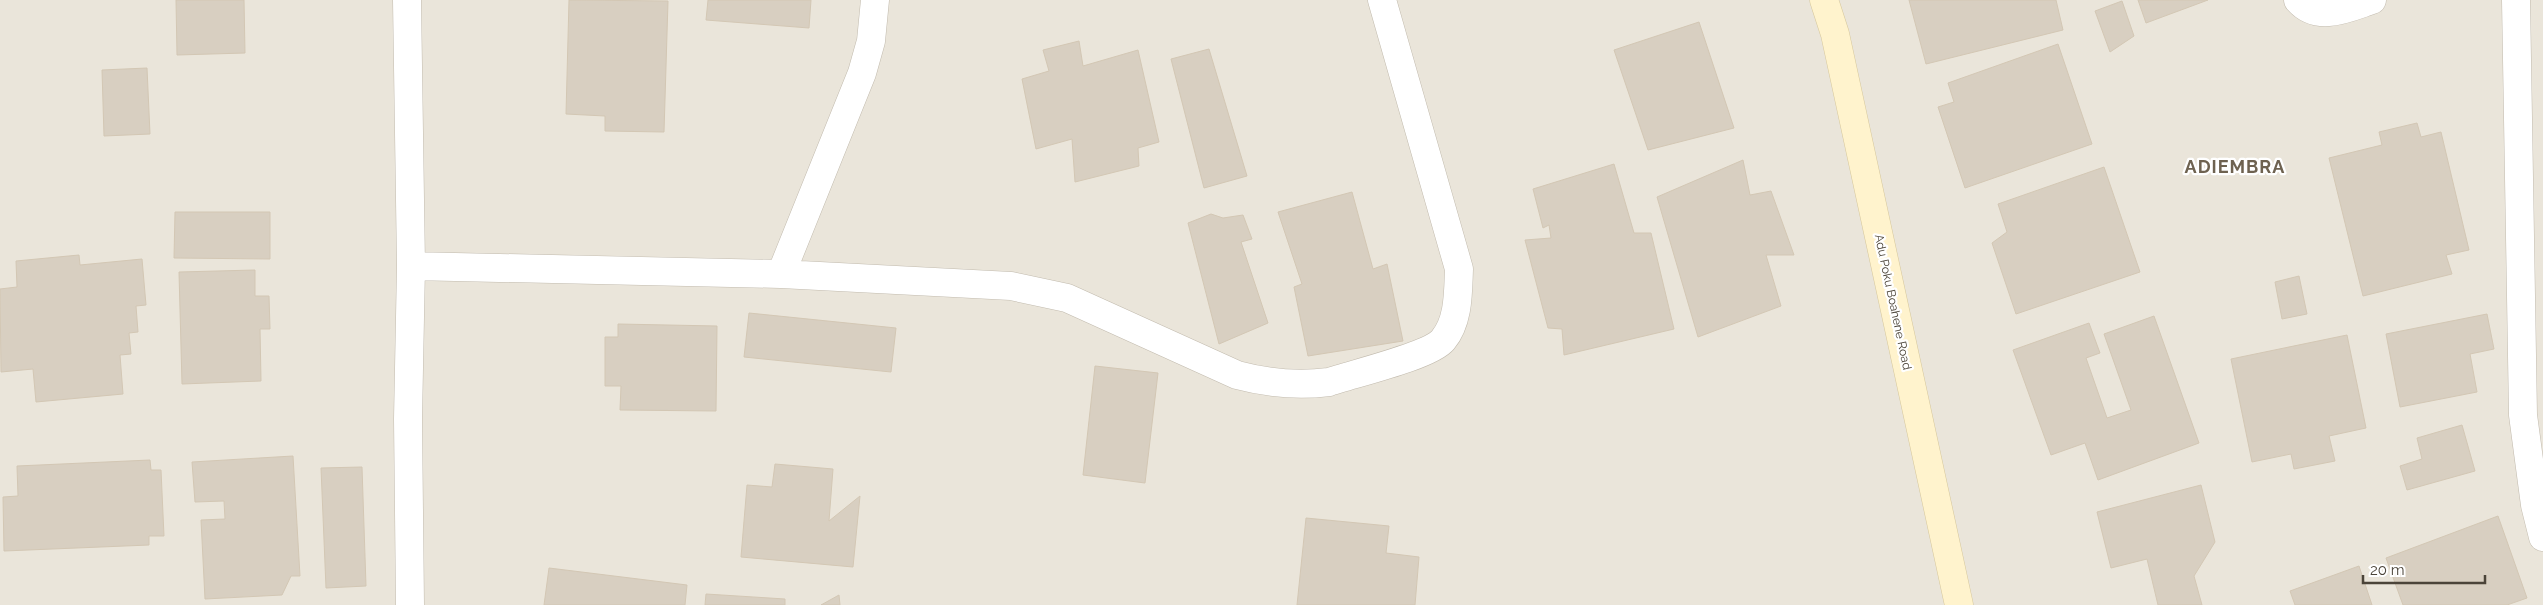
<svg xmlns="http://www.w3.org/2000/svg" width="2543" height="605" font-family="Raleway,sans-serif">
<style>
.residential{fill:#eae5da}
.building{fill:#d8cfc1;stroke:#d3c7b4}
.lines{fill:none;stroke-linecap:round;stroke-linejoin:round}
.street-casing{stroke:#c2bbae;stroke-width:29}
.secondary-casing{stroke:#d6c79b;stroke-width:29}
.street{stroke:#fff;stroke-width:28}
.secondary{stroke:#fff3cd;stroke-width:28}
.labels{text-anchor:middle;stroke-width:4.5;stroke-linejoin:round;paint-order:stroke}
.street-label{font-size:12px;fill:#4b4439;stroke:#fff}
.district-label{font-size:18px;font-weight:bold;letter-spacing:1px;fill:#6e6250;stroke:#fff}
</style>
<rect width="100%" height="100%" fill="#f6f3ec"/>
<!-- residential -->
<path class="residential" d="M 0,0 L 2543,0 L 2543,605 L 0,605 Z"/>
<!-- building -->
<path class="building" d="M 176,0 L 244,0 L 245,53 L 177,55 Z
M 569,0 L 668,1 L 664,132 L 605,131 L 605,116 L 566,114 Z
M 708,0 L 811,0 L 809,28 L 706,20 Z
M 1909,0 L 2056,0 L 2063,30 L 1926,64 Z
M 2138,0 L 2208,0 L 2146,23 Z
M 2122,1 L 2134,36 L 2110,52 L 2095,11 Z
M 1699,22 L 1734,128 L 1648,150 L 1614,50 Z
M 1079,41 L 1083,66 L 1138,50 L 1159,142 L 1138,148 L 1139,166 L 1075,182 L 1072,139 L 1036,149 L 1022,79 L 1049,71 L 1043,50 Z
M 2058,44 L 2092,144 L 1965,188 L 1938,107 L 1954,102 L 1948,83 Z
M 1209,49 L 1247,176 L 1204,188 L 1171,59 Z
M 147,68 L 150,134 L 104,136 L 102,70 Z
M 2417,123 L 2421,137 L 2441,132 L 2469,250 L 2446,255 L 2452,274 L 2363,296 L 2329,158 L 2382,145 L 2379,132 Z
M 1743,160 L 1750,195 L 1771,191 L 1794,255 L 1766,255 L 1781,306 L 1698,337 L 1657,197 Z
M 1614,164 L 1634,233 L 1651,233 L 1674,329 L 1564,355 L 1562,329 L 1548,328 L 1525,240 L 1551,238 L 1549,225 L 1543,228 L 1533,189 Z
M 2104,167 L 2140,272 L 2016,314 L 1992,243 L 2007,232 L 1998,204 Z
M 1352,192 L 1373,269 L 1387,264 L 1403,341 L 1308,356 L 1294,287 L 1302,284 L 1278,212 Z
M 175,212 L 270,212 L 270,259 L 174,258 Z
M 1211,214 L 1223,218 L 1243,215 L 1252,239 L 1241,242 L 1268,323 L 1219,344 L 1188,223 Z
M 79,255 L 80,265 L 142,259 L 146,305 L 136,306 L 138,332 L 129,333 L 131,354 L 120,355 L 123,394 L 36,402 L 33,369 L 1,372 L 0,289 L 17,287 L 16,261 Z
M 255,270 L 255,296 L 269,296 L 270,329 L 260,329 L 261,381 L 182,384 L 179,272 Z
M 2299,276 L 2307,314 L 2282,319 L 2275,282 Z
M 749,313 L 896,328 L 891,372 L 744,357 Z
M 2487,314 L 2494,349 L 2470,354 L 2477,392 L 2400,407 L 2386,334 Z
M 2154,316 L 2199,443 L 2098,480 L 2085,443 L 2051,455 L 2013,350 L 2089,323 L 2100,353 L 2086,358 L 2107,418 L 2131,410 L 2104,334 Z
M 618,324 L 717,326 L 716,411 L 620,410 L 621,386 L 605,386 L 605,337 L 618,337 Z
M 2347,335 L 2366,428 L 2329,436 L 2335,461 L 2294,469 L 2291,454 L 2252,462 L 2231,359 Z
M 1095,366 L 1158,373 L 1145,483 L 1083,475 Z
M 2462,425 L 2475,471 L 2407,490 L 2400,466 L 2422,459 L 2417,438 Z
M 293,456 L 300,576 L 291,576 L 282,595 L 205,599 L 201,520 L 225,519 L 224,501 L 195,502 L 192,462 Z
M 150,460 L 151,470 L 161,470 L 164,536 L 149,536 L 149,545 L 4,551 L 3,497 L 18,496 L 17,466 Z
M 775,464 L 833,469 L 829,521 L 860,496 L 853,567 L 741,557 L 747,485 L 772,487 Z
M 362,467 L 366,586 L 326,588 L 321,468 Z
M 2201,485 L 2215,542 L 2194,576 L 2202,605 L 2158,605 L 2147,559 L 2111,568 L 2097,512 Z
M 2498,516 L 2527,598 L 2507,605 L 2403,605 L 2386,558 Z
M 1306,518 L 1389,526 L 1386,553 L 1419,557 L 1415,605 L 1297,605 Z
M 2359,566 L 2372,605 L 2295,605 L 2290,591 Z
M 549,568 L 687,585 L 685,605 L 544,605 Z
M 706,594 L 785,599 L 785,605 L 705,605 Z
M 839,595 L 840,605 L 821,605 Z"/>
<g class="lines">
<!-- street casing -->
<g class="street-casing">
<path id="street" d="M 407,0 L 411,266 L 408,419 L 410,605
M 2298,0 C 2318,23 2348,8 2372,0
M 2516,0 L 2523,415 L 2535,505 L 2543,537
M 411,266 L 781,274 L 1011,286 L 1067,298 L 1237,375 C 1267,383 1298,386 1329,382 C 1352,374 1430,356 1443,340 C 1459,321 1458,292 1459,269 L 1382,0
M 781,274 L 862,73 L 871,41 L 875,0"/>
</g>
<!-- secondary casing -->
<g class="secondary-casing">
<path id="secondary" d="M 1824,0 L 1835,34 L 1959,605"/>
</g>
<!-- street -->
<use href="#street" class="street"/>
<!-- secondary -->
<use href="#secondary" class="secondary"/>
</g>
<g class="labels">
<!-- street labels -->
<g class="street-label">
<text transform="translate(1893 302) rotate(78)" y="4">Adu Poku Boahene Road</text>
</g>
<!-- district labels -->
<g class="district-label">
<text x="2235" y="173">ADIEMBRA</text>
</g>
</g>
<!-- scale -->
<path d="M2363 575v8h122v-8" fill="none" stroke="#4b4439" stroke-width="2.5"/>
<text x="2370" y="575" font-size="15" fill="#4b4439" stroke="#ffffff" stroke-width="4" paint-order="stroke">20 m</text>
</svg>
